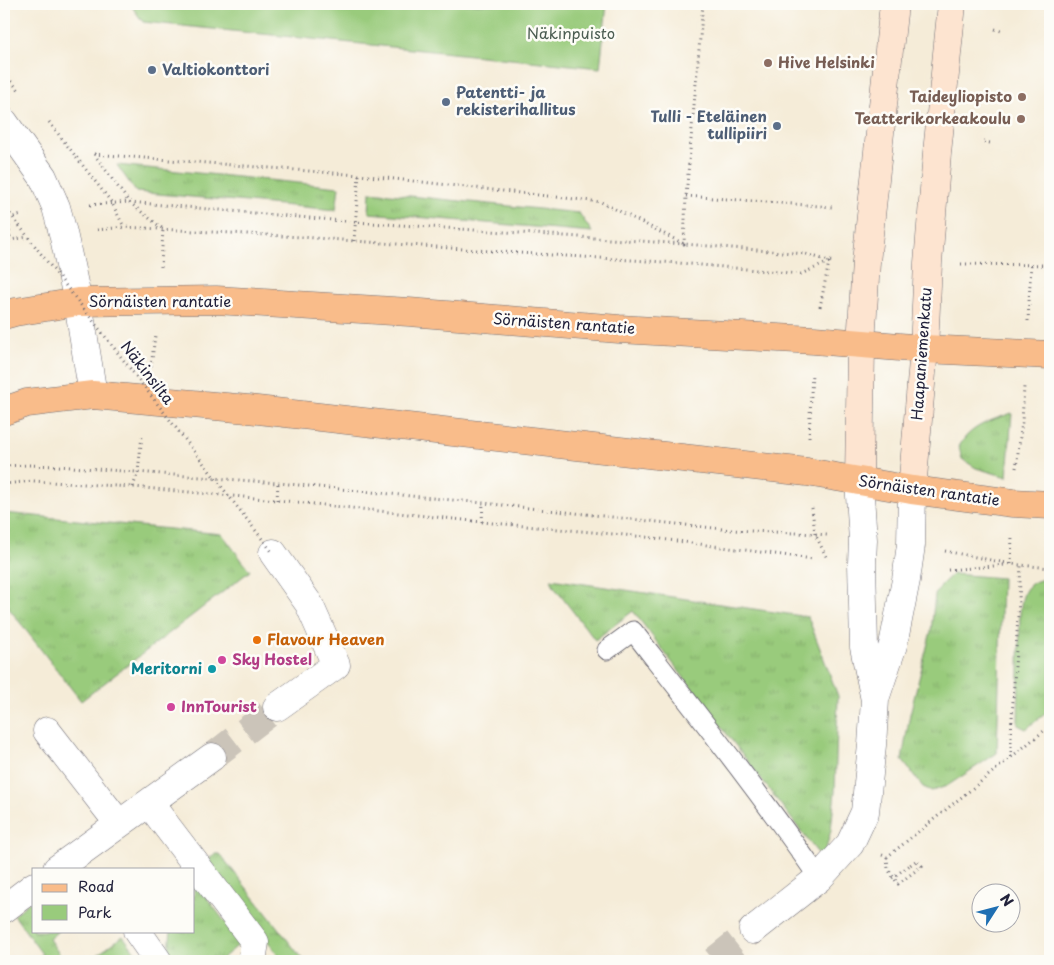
<svg xmlns="http://www.w3.org/2000/svg" width="1054" height="965" font-family="'Playpen Sans',sans-serif">
<style>
.grass{fill:url(#grass-tufts);stroke:#5e765c}
.park{fill:#99cb7c;stroke:#5e765c}
.lines{fill:none;stroke-linecap:round;stroke-linejoin:round}
.street-tunnel{stroke:#cbc4b9;stroke-width:28;stroke-dasharray:28 14;stroke-linecap:butt}
.lane-casing{stroke:#6c6972;stroke-width:21}
.street-casing{stroke:#6c6972;stroke-width:29}
.secondary-casing{stroke:#6c6972;stroke-width:29}
.primary-casing{stroke:#6c6972;stroke-width:29}
.path{stroke:#6c6972;stroke-width:3;stroke-dasharray:1 4;stroke-linecap:butt}
.lane{stroke:#fff;stroke-width:19}
.street{stroke:#fff;stroke-width:28}
.secondary{stroke:#fde4d0;stroke-width:28}
.primary{stroke:#f9bc8a;stroke-width:28}
.path-bridge{stroke:#6c6972;stroke-width:3;stroke-dasharray:1 4;stroke-linecap:butt}
.education-dot{fill:#8d6e63;stroke:#fdfcf7;stroke-width:2}
.service-dot{fill:#5c6f8a;stroke:#fdfcf7;stroke-width:2}
.food-dot{fill:#e8710a;stroke:#fdfcf7;stroke-width:2}
.hotel-dot{fill:#d1479c;stroke:#fdfcf7;stroke-width:2}
.culture-dot{fill:#0f9aa8;stroke:#fdfcf7;stroke-width:2}
.labels{text-anchor:middle;stroke-width:5;stroke-linejoin:round;paint-order:stroke}
.park-label{font-size:15px;fill:#4c5d52;stroke:#fdfcf7}
.education-label{font-size:15px;font-weight:bold;fill:#785e54;stroke:#fdfcf7;text-anchor:end}
.service-label{font-size:15px;font-weight:bold;fill:#4e5e75;stroke:#fdfcf7;text-anchor:start}
.street-label{font-size:15px;fill:#22223b;stroke:#fdfcf7}
.food-label{font-size:15px;font-weight:bold;fill:#c56008;stroke:#fdfcf7;text-anchor:start}
.hotel-label{font-size:15px;font-weight:bold;fill:#b23c85;stroke:#fdfcf7;text-anchor:start}
.culture-label{font-size:15px;font-weight:bold;fill:#0d838f;stroke:#fdfcf7;text-anchor:end}
</style>
<defs>
<pattern id="grass-tufts" width="24" height="20" patternUnits="userSpaceOnUse" patternTransform="scale(1.25)"><rect width="24" height="20" fill="#99cb7c"/><path d="M3 7l-1-3M5 7V3M7 7l1-3M15 17l-1-3M17 17v-4M19 17l1-3" fill="none" stroke="#84ae6c"/></pattern>
</defs>
<rect width="100%" height="100%" fill="#fdfcf7"/>
<filter id="ink" filterUnits="userSpaceOnUse"><feTurbulence type="fractalNoise" baseFrequency=".02" numOctaves="2"/><feDisplacementMap in="SourceGraphic" scale="10" xChannelSelector="R" yChannelSelector="G"/><feConvolveMatrix kernelMatrix="1 2 1 2 8 2 1 2 1" color-interpolation-filters="sRGB"/></filter>
<filter id="wash" filterUnits="userSpaceOnUse"><feTurbulence type="fractalNoise" baseFrequency=".0096" numOctaves="4" result="noise"/><feDisplacementMap in="SourceGraphic" scale="20" xChannelSelector="R" yChannelSelector="G"/><feGaussianBlur stdDeviation="1.12" result="paint"/><feColorMatrix in="noise" values="0 0 0 0 0 0 0 0 0 0 0 0 0 0 0 0 0 1.4 0 .05"/><feComposite in="paint" operator="in"/></filter>
<g filter="url(#wash)">
<rect width="100%" height="100%" fill="#f5ecd8"/>
<!-- grass -->
<path class="grass" d="M 117,165 L 339,187 L 336,210 L 136,192 Z
M 370,192 L 579,213 L 592,232 L 369,213 Z
M 1012,413 L 1007,477 L 976,468 L 962,459 L 959,447 C 969,426 992,420 1012,413 Z
M 4,513 L 222,534 L 250,571 L 81,701 L 4,602 Z
M 953,574 L 1002,578 L 997,753 L 947,786 L 932,791 L 923,787 L 902,760 L 910,714 L 931,631 L 935,595 L 942,584 Z
M 551,579 L 808,617 L 838,696 L 835,792 L 831,830 L 823,860 L 633,611 L 595,640 L 554,587 Z
M 1044,579 L 1050,579 L 1050,710 L 1026,729 L 1018,725 L 1020,614 C 1022,595 1024,583 1044,579 Z
M 215,854 L 219,854 L 223,858 L 304,961 L 283,961 L 210,866 L 210,857 Z
M 194,881 L 241,943 L 219,961 L 173,961 L 168,955 L 171,931 L 194,931 Z
M 34,898 L 34,931 L 58,931 L 49,939 L 64,961 L 34,961 L 42,954 L 14,915 Z
M 123,936 L 142,961 L 89,961 Z"/>
<!-- park -->
<path class="park" d="M 130,4 L 607,4 L 600,68 L 143,22 Z"/>
</g>
<g filter="url(#ink)">
<g class="lines">
<!-- street-tunnel -->
<path class="street-tunnel" d="M 212,757 L 277,707
M 714,961 L 753,930"/>
<!-- lane casing -->
<g class="lane-casing">
<path id="lane" d="M 607,650 L 633,631 C 696,712 760,793 819,878"/>
</g>
<!-- street casing -->
<g class="street-casing">
<path id="street" d="M 4,122 L 43,177 L 56,207 L 63,233 L 78,302 L 93,395
M 273,553 L 309,604 L 336,665 L 277,707
M 875,699 L 893,645 L 906,580 L 911,545 L 912,490
M 47,731 L 119,824
M 149,803 L 255,942 L 252,961
M 57,869 L 212,757
M 4,909 L 34,886
M 753,930 L 819,878 L 850,844 L 865,812 L 872,745 L 875,700 L 864,647 L 862,563 L 863,540 L 859,481
M 137,931 L 158,961"/>
</g>
<!-- secondary casing -->
<g class="secondary-casing">
<path id="secondary" d="M 859,481 L 861,344 L 866,262 L 894,4
M 912,490 L 924,349 L 928,263 L 937,153 L 952,4"/>
</g>
<!-- primary casing -->
<g class="primary-casing">
<path id="primary" d="M 4,315 L 15,312 L 78,302 L 216,300 L 409,312 L 619,329 L 814,340 L 924,349 L 1050,355
M 4,411 L 27,403 L 93,395 L 248,409 L 807,472 L 912,490 L 1013,503 L 1050,505"/>
</g>
<!-- path -->
<path class="path" d="M 995,29 L 1001,31
M 4,74 L 19,90
M 49,122 L 112,203 L 124,227
M 984,142 L 990,143
M 94,154 L 359,175 L 601,202 L 627,215 L 684,244 L 806,254 L 829,261 L 832,261
M 94,154 L 129,202 L 163,229 L 161,267
M 686,196 L 833,207
M 90,205 L 129,202 L 355,222 L 684,244 L 686,196 L 703,4
M 4,207 L 8,218 L 10,239
M 4,219 L 22,215
M 97,230 L 124,227 L 301,237 L 504,252 L 679,263 L 801,274 L 829,262
M 4,241 L 28,237
M 354,241 L 359,175
M 961,264 L 1050,265
M 820,307 L 829,262
M 1028,321 L 1031,264
M 151,367 L 155,336
M 809,437 L 812,373
M 4,466 L 28,465 L 58,466 L 278,483 L 483,503 L 732,530 L 815,534 L 827,535
M 1016,468 L 1022,422 L 1024,387
M 4,484 L 33,481 L 133,487 L 277,500 L 482,522 L 646,537 L 813,559
M 133,487 L 138,472 L 142,435
M 277,500 L 278,483
M 812,508 L 815,534 L 827,558
M 482,522 L 483,503
M 945,551 L 1011,564 L 1050,568
M 1011,564 L 1012,536
M 948,570 L 1005,565
M 1011,757 L 1011,735 L 1021,565
M 882,855 L 887,857 L 1050,726
M 887,857 L 888,869 L 898,884 L 922,866 L 917,860 L 910,865"/>
<!-- lane -->
<use href="#lane" class="lane"/>
<!-- street -->
<use href="#street" class="street"/>
<!-- secondary -->
<use href="#secondary" class="secondary"/>
<!-- primary -->
<use href="#primary" class="primary"/>
<!-- path-bridge -->
<path class="path-bridge" d="M 4,206 L 273,553
M 892,878 L 910,865"/>
</g>
</g>
<!-- markers -->
<g class="education-dot">
<circle cx="768" cy="63" r="5"/>
<circle cx="1022" cy="97" r="5"/>
<circle cx="1021" cy="119" r="5"/>
</g>
<g class="service-dot">
<circle cx="152" cy="70" r="5"/>
<circle cx="446" cy="102" r="5"/>
<circle cx="777" cy="126" r="5"/>
</g>
<circle class="food-dot" cx="257" cy="640" r="5"/>
<g class="hotel-dot">
<circle cx="222" cy="660" r="5"/>
<circle cx="171" cy="707" r="5"/>
</g>
<circle class="culture-dot" cx="212" cy="669" r="5"/>
<g class="labels">
<!-- park labels -->
<g class="park-label">
<text x="571" y="39">Näkinpuisto</text>
</g>
<!-- education labels -->
<g class="education-label">
<text x="778" y="68" text-anchor="start">Hive Helsinki</text>
<text x="1012" y="102">Taideyliopisto</text>
<text x="1011" y="124">Teatterikorkeakoulu</text>
</g>
<!-- service labels -->
<g class="service-label">
<text x="162" y="75">Valtiokonttori</text>
<text x="456" y="98">Patentti- ja<tspan x="456" dy="17">rekisterihallitus</tspan></text>
<text x="767" y="122" text-anchor="end">Tulli - Eteläinen<tspan x="767" dy="17">tullipiiri</tspan></text>
</g>
<!-- street labels -->
<g class="street-label">
<text x="160" y="307">Sörnäisten rantatie</text>
<text transform="translate(564 324) rotate(4)" y="5">Sörnäisten rantatie</text>
<text transform="translate(922 354) rotate(-86)" y="5">Haapaniemenkatu</text>
<text transform="translate(147 373) rotate(52)" y="5">Näkinsilta</text>
<text transform="translate(929 491) rotate(8)" y="5">Sörnäisten rantatie</text>
</g>
<!-- food labels -->
<g class="food-label">
<text x="267" y="645">Flavour Heaven</text>
</g>
<!-- hotel labels -->
<g class="hotel-label">
<text x="232" y="665">Sky Hostel</text>
<text x="181" y="712">InnTourist</text>
</g>
<!-- culture labels -->
<g class="culture-label">
<text x="202" y="674">Meritorni</text>
</g>
</g>
<!-- margin -->
<rect width="1054" height="965" fill="none" stroke="#fdfcf7" stroke-width="20"/>
<!-- legend -->
<rect x="32" y="868" width="162" height="65" fill="#fdfcf7" stroke="#a5a5ac"/>
<rect x="42" y="884" width="25" height="8" fill="#f9bc8a" stroke="#a5a5ac"/>
<text x="78" y="892" font-size="15" fill="#22223b">Road</text>
<rect x="42" y="905" width="25" height="15" fill="#99cb7c" stroke="#a5a5ac"/>
<text x="78" y="918" font-size="15" fill="#22223b">Park</text>
<!-- north arrow -->
<g transform="translate(996 908) rotate(54)"><circle r="24" fill="#fdfcf7" stroke="#a5a5ac"/>
<path d="M0-4L9 19L0 12L-9 19Z" fill="#1f6fb2"/>
<text y="-8" font-size="14" font-weight="bold" text-anchor="middle" fill="#22223b">N</text>
</g>
</svg>
